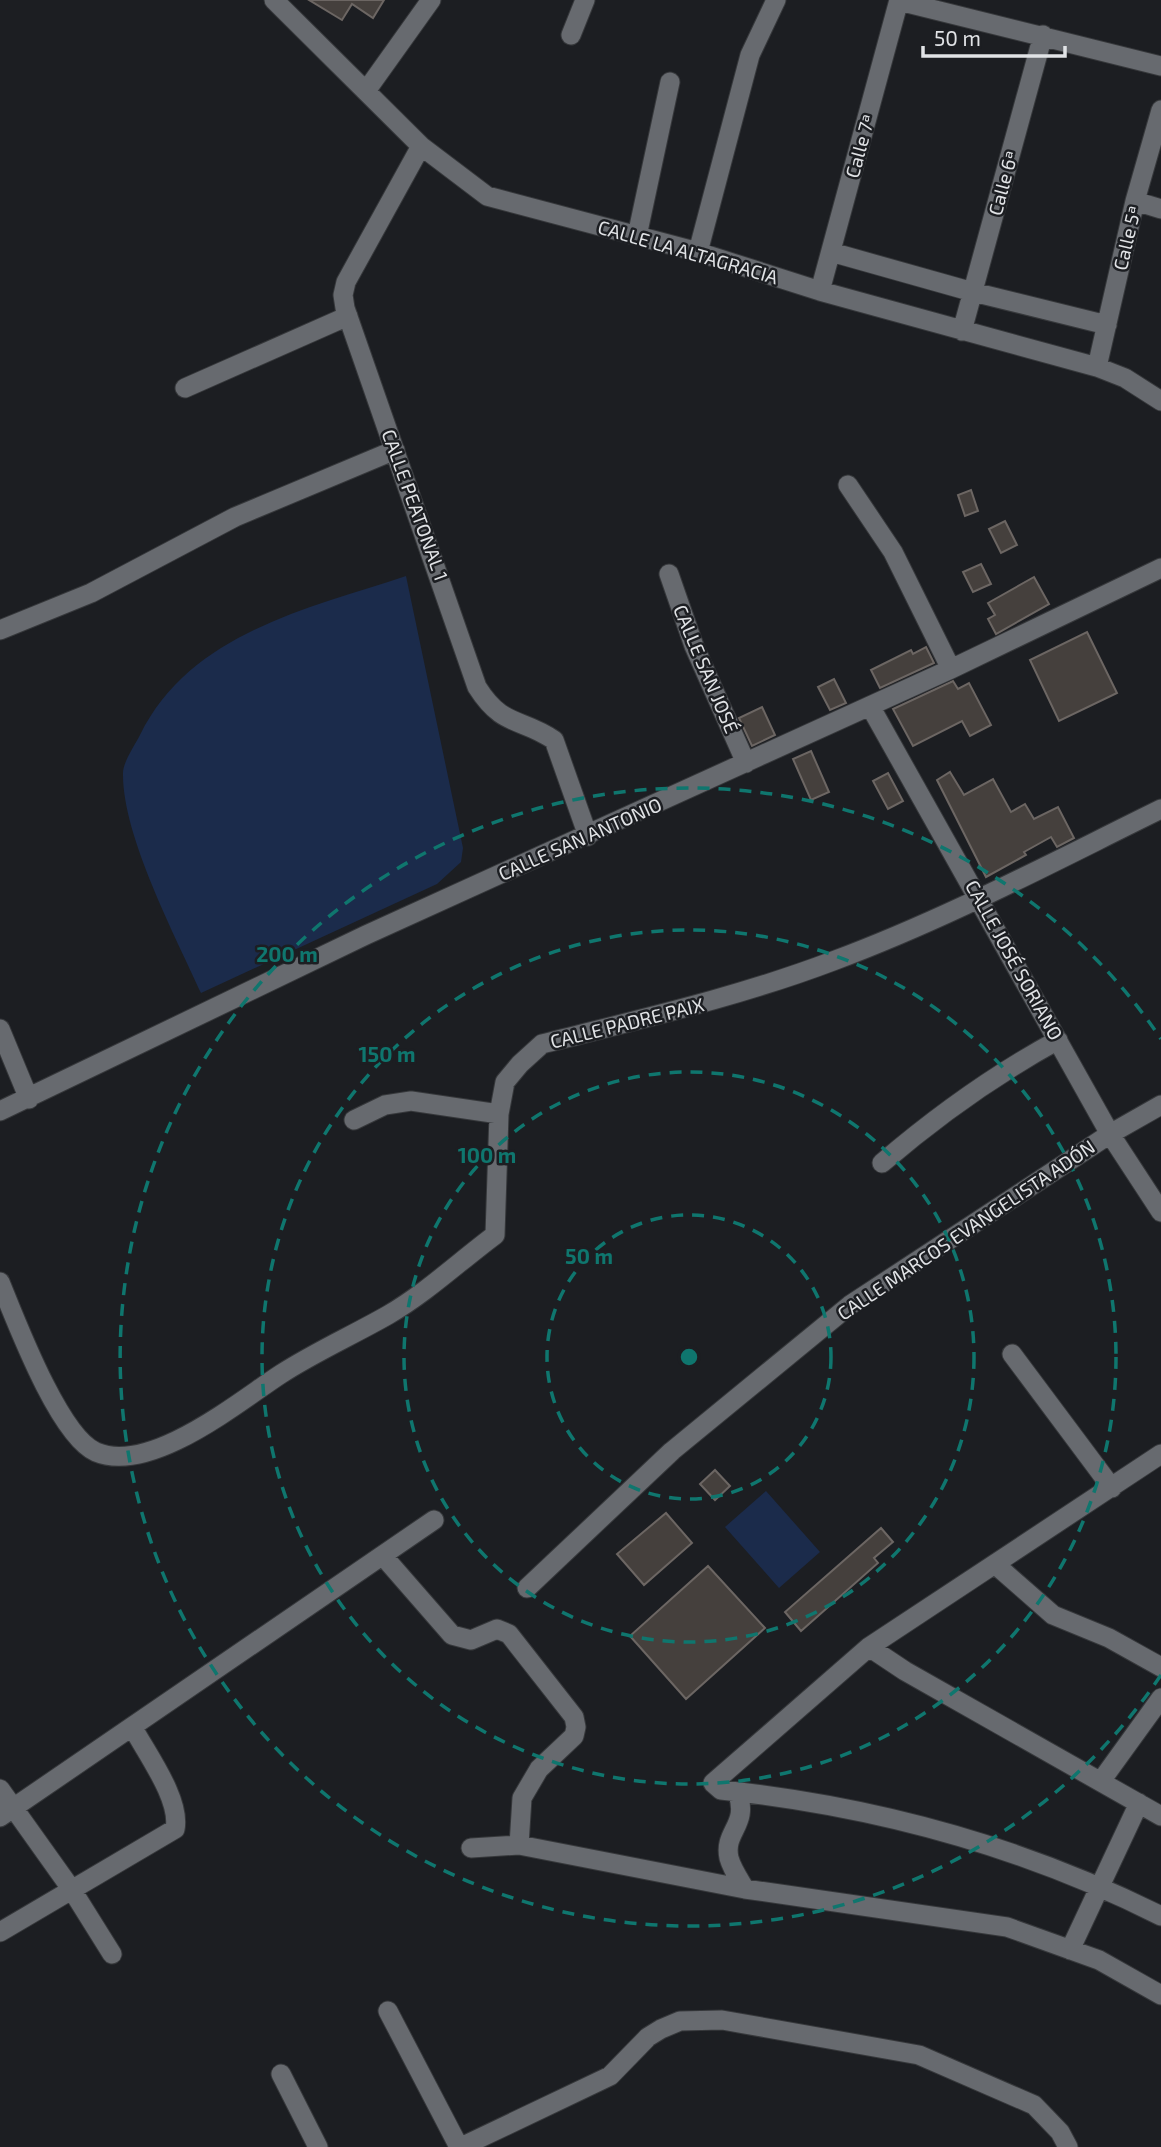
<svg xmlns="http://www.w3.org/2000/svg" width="1161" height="2147" font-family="'Exo 2',sans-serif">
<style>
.green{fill:#1b2b4b}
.building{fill:#45403d;stroke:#6c6663;stroke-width:2}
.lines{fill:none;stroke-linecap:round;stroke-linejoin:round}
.minor-casing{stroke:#36383b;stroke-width:21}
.minor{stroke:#676a6f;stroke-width:19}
.ring{fill:none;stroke:#0f766e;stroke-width:3.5;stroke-dasharray:12 9}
.labels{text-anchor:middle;stroke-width:5;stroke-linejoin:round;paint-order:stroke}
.street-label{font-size:19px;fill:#e1e3e6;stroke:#1c1e22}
.centre{fill:#0f766e;stroke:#1c1e22;stroke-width:3.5}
.ring-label{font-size:21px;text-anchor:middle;font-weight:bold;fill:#0f766e;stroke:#1c1e22;stroke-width:5;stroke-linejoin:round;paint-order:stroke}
</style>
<rect width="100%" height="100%" fill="#1c1e22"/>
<!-- green -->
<path class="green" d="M 406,576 L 463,848 L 461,862 L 437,884 L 201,993 C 175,935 122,835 123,773 C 123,762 135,745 140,735 C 190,633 307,609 406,576 Z
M 766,1491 L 820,1552 L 779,1588 L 725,1527 Z"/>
<!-- building -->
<path class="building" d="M 309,0 L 384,0 L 373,18 L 352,4 L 342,20 Z
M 971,490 L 978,511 L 965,516 L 958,495 Z
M 1005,521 L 1017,545 L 1001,553 L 989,529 Z
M 981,564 L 991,584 L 973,592 L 963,572 Z
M 1034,577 L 1049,604 L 996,634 L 988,619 L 995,615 L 988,603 Z
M 1087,632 L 1117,693 L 1059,721 L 1030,660 Z
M 926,647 L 934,663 L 880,688 L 871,670 L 911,650 L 913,654 Z
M 834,679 L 846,703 L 830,710 L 818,687 Z
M 953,681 L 958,689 L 969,683 L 991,725 L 970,736 L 962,721 L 913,746 L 893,709 Z
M 762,707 L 775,735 L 752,746 L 739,718 Z
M 811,751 L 829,792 L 811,800 L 793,759 Z
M 950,772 L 964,795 L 993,779 L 1011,812 L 1025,804 L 1034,819 L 1058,807 L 1074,838 L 1057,847 L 1051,837 L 1024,852 L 1026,855 L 986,877 L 937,780 Z
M 888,773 L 903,801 L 888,809 L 873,781 Z
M 715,1470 L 730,1486 L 715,1500 L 700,1484 Z
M 666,1513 L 692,1543 L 644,1585 L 617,1554 Z
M 881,1528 L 893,1542 L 874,1558 L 878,1563 L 801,1631 L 785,1612 Z
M 708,1566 L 765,1628 L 686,1699 L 630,1636 Z"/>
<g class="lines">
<!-- minor casing -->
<g class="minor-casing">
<path id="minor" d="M 274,0 L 421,146 L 487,196 L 698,252 L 820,291 L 1097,367 L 1125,378 L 1161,401
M 899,1 L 1161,66
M 571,35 L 585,0
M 366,91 L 431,0
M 421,146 L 346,282 L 343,295 L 345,308 L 477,687 C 503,728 520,717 554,740 L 588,836
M 1135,201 L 1161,209
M 637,236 L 670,82
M 698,252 L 750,55 L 776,0
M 831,252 L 973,292 L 1107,325
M 820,291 L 899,0
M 962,331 L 1043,35
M 1097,367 L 1135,201 L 1161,110
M 185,388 L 348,316
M 848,485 L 893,552 L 951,669
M 669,574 L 694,646 L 746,763
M 0,630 L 91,593 L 235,517 L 395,450
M 870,706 L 1110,1134 L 1161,1212
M 0,1029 L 29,1099
M 0,1111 L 366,935 L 951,669 L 1161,568
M 354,1120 L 385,1105 L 411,1101 L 499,1114
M 882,1163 C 938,1115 994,1075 1058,1040
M 0,1282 C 16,1321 59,1436 96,1452 C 150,1475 238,1402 281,1374 C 315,1352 353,1335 388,1315 C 426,1293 460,1261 495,1235 L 499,1114 L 505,1082 L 520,1064 L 542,1044 C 640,1019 738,997 833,961 C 946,919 1053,862 1161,809
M 1012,1354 L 1112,1488
M 1161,1454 L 869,1647 L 713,1783 L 721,1790 C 873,1806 1024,1847 1161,1916
M 384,1557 L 452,1635 L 471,1640 L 497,1629 L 509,1634 L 574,1717 L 576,1727 L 574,1736 L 539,1769 L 522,1798 L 519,1845
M 996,1565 L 1053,1615 L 1109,1638 L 1161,1667
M 527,1588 L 672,1451 L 850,1305 L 1110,1134 L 1161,1105
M 869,1647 L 905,1671 L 1161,1816
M 1101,1781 L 1161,1698
M 0,1789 L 72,1890 L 112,1954
M 737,1792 C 750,1825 723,1831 729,1858 C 732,1869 739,1879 745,1889
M 0,1817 L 434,1520
M 471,1848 L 519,1845 L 745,1889 L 1007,1927 L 1099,1960 L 1161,1995
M 0,1932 L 175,1829 C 181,1800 147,1754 133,1728
M 1070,1950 L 1139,1803
M 388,2011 L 459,2147
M 281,2074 L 318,2147
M 461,2147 L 610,2076 L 648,2037 L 661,2029 L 680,2021 L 722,2020 L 919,2055 L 1034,2105 L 1060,2132 L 1068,2147"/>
</g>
<!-- minor -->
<use href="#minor" class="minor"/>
</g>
<!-- distance rings -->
<g class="ring">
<circle cx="689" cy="1357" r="142"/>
<circle cx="689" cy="1357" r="285"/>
<circle cx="689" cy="1357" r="427"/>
<path d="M1161 1675A569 569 0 1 1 1161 1039"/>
</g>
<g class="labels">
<!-- street labels -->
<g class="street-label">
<text transform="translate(860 146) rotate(-75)" y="7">Calle 7ª</text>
<text transform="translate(1003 183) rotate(-75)" y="7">Calle 6ª</text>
<text transform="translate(1127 238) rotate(-77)" y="7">Calle 5ª</text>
<text transform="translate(688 252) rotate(16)" y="7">CALLE LA ALTAGRACIA</text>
<text transform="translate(415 505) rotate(70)" y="7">CALLE PEATONAL 1</text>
<text transform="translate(706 669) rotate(67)" y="7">CALLE SAN JOSÉ</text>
<text transform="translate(580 839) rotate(-24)" y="7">CALLE SAN ANTONIO</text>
<text transform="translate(1014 960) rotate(61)" y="7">CALLE JOSÉ SORIANO</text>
<text transform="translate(627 1023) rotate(-14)" y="7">CALLE PADRE PAIX</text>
<text transform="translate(966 1230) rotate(-34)" y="7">CALLE MARCOS EVANGELISTA ADÓN</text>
</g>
</g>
<circle cx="689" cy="1357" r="10" class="centre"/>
<g class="ring-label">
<text x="287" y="962">200 m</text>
<text x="387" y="1062">150 m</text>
<text x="487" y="1163">100 m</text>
<text x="589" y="1264">50 m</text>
</g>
<!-- scale -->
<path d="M923 46v10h142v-10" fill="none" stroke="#e1e3e6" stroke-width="3.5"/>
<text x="934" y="46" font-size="21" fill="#e1e3e6" stroke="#1c1e22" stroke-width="5" paint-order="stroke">50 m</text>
</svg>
